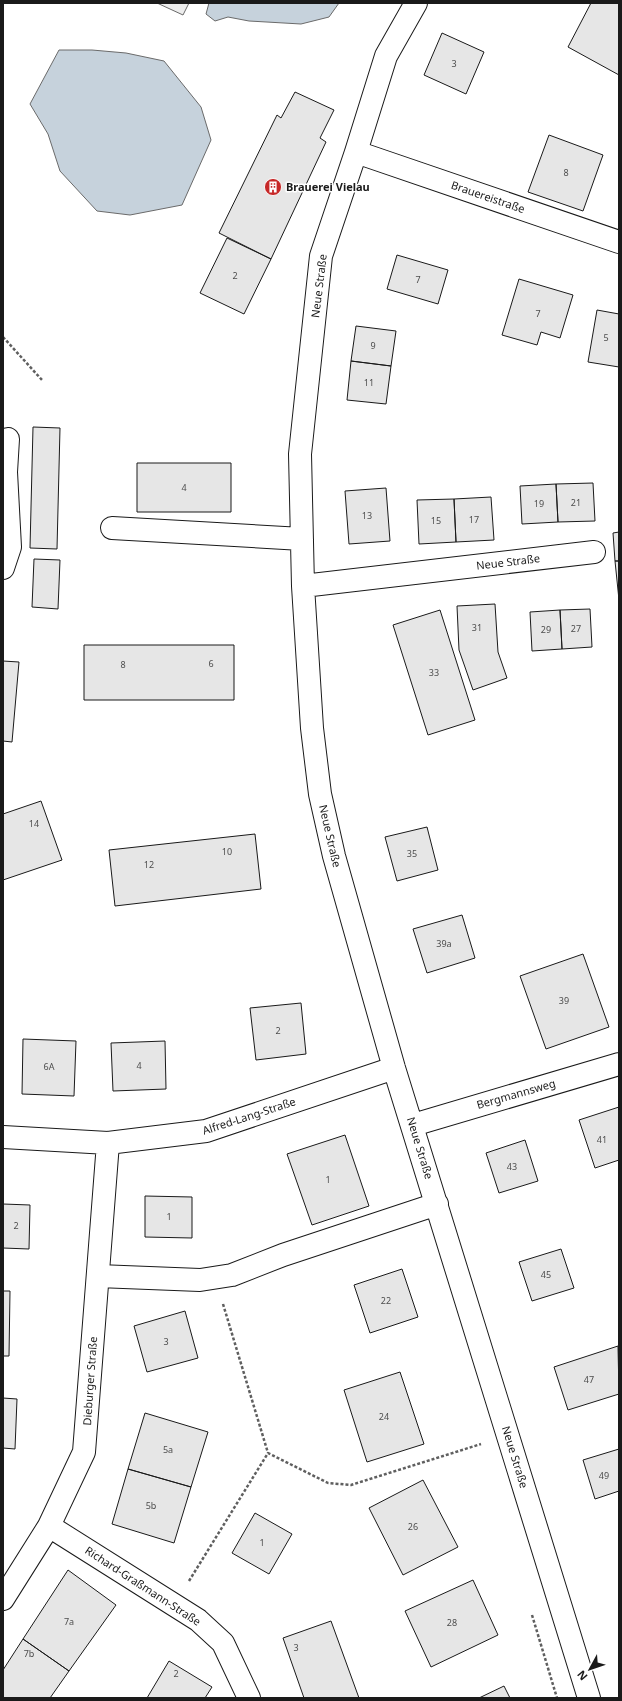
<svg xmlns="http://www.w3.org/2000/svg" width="622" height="1701" font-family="'Noto Sans',sans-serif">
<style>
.parking{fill:#ededed;stroke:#6a6a6a}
.water{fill:#c6d2dc;stroke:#6a6a6a}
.building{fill:#e6e6e6;stroke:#1a1a1a}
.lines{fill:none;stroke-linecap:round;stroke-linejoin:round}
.minor-casing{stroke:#1a1a1a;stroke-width:24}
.path{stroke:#5f5f5f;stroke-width:2.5;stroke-dasharray:3 2;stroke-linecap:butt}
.minor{stroke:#fff;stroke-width:22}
.labels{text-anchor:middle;stroke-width:3;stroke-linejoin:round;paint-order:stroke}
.number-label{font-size:9px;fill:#4d4d4d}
.poi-label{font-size:11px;font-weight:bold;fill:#1a1a1a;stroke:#fff;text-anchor:start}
.street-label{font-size:11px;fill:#1a1a1a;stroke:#fff}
</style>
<rect width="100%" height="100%" fill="#fff"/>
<!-- parking -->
<path class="parking" d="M 157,3 L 189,3 L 183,15 Z"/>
<!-- water -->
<path class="water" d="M 209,3 L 339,3 L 329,17 L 301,24 L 249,21 L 228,17 L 215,21 L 206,14 Z
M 59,50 L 92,50 L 126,53 L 164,61 L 201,107 L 211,140 L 182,205 L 130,215 L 97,211 L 60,171 L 48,134 L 30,104 Z"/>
<!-- building -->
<path class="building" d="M 591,3 L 619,3 L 619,75 L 568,47 Z
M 442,33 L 484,52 L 466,94 L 424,75 Z
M 295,92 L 334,110 L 320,138 L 326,142 L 271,259 L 219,233 L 277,115 L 281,118 Z
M 549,135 L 603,155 L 583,211 L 528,192 Z
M 227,238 L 271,259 L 244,314 L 200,293 Z
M 397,255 L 448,270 L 438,304 L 387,289 Z
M 519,279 L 573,295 L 560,338 L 541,332 L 537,345 L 502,335 Z
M 597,310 L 619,314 L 619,367 L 588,362 Z
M 356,326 L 396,331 L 391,366 L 351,361 Z
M 351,361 L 391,366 L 386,404 L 347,400 Z
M 33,427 L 60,428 L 57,549 L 30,548 Z
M 137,463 L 231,463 L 231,512 L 137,512 Z
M 593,483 L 595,521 L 558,522 L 556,484 Z
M 556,484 L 558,522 L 522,524 L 520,486 Z
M 386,488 L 390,541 L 349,544 L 345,491 Z
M 491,497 L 494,540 L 456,542 L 454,499 Z
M 454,499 L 456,542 L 419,544 L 417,500 Z
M 619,532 L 619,561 L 615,561 L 613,533 Z
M 34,559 L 60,560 L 58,609 L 32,607 Z
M 615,561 L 619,561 L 619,600 Z
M 495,604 L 498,652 L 507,678 L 473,690 L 459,650 L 457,606 Z
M 590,609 L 592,647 L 562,649 L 560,610 Z
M 440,610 L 475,720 L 428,735 L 393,625 Z
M 560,610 L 562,649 L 532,651 L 530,612 Z
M 84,645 L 234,645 L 234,700 L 84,700 Z
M 3,661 L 19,662 L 12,742 L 3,741 Z
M 41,801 L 62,860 L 3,880 L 3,814 Z
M 427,827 L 438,870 L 397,881 L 385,837 Z
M 255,834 L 261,889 L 115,906 L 109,850 Z
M 462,915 L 475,958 L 427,973 L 413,929 Z
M 583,954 L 609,1027 L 546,1049 L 520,976 Z
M 301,1003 L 306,1054 L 256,1060 L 250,1008 Z
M 23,1039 L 76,1041 L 74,1096 L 22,1094 Z
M 165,1041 L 166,1089 L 113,1091 L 111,1043 Z
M 619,1107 L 619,1160 L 595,1168 L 579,1120 Z
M 345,1135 L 369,1206 L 312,1225 L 287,1154 Z
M 525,1140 L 538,1181 L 499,1193 L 486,1153 Z
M 145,1196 L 192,1197 L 192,1238 L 145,1237 Z
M 3,1204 L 30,1205 L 29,1249 L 3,1248 Z
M 561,1249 L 574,1288 L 532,1301 L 519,1262 Z
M 402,1269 L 418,1317 L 370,1333 L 354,1285 Z
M 3,1291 L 10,1291 L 9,1356 L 3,1356 Z
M 185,1311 L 198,1358 L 147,1372 L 134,1326 Z
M 618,1346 L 619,1394 L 568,1410 L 554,1367 Z
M 400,1372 L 424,1444 L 367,1462 L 344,1390 Z
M 3,1398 L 17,1399 L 15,1449 L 3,1448 Z
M 145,1413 L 208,1432 L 191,1487 L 128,1469 Z
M 619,1449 L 619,1491 L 595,1499 L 583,1460 Z
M 128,1469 L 191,1487 L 174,1543 L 112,1524 Z
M 423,1480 L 458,1547 L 403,1575 L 369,1508 Z
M 255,1513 L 292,1534 L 269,1574 L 232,1553 Z
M 68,1570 L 116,1605 L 69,1671 L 23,1639 Z
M 473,1580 L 498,1635 L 431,1667 L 405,1611 Z
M 331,1621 L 359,1698 L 304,1698 L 283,1638 Z
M 23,1639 L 69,1671 L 50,1698 L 3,1698 L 3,1670 Z
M 169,1661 L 212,1687 L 205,1698 L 147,1698 Z
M 504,1686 L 510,1698 L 479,1698 Z"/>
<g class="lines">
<!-- minor casing -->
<g class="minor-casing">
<path id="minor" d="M 416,3 L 386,56 L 356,152 L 321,256 L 300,454 L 303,586 L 312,728 L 320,794 L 334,856 L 394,1068 L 589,1698
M 356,152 L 619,242
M 112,528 L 302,539
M 3,568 L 10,547 L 6,472 L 8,439
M 303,586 L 594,552
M 413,1125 L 619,1064
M 3,1137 L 108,1143 L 206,1131 L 394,1068
M 98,1276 L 200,1280 L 232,1275 L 283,1255 L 437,1204
M 49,1526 L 198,1620 L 223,1643 L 249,1698
M 3,1599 L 49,1526 L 84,1452 L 108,1143"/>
</g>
<!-- path -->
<path class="path" d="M 3,337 L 42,380
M 223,1304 L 268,1453
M 189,1581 L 268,1453 L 328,1483 L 351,1485 L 481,1444
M 532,1615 L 557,1698"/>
<!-- minor -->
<use href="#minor" class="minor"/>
</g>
<!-- icons -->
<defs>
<g id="building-disc" transform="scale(0.9)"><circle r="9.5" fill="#c62828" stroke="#fff"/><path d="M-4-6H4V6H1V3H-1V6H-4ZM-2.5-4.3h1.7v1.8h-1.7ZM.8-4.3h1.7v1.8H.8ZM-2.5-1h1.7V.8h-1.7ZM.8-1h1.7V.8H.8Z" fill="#fff"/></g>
</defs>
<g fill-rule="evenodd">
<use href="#building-disc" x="273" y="187"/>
</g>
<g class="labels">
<!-- number labels -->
<g class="number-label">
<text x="454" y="67">3</text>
<text x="566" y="176">8</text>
<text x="235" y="279">2</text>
<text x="418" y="283">7</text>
<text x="538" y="317">7</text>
<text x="606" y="341">5</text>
<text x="373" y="349">9</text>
<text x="369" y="386">11</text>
<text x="184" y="491">4</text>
<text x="576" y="506">21</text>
<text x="539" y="507">19</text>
<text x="367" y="519">13</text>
<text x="474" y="523">17</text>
<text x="436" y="524">15</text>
<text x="477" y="631">31</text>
<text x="576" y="632">27</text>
<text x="546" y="633">29</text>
<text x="211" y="667">6</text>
<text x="123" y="668">8</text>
<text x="434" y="676">33</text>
<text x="34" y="827">14</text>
<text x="227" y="855">10</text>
<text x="412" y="857">35</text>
<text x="149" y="868">12</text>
<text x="444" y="947">39a</text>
<text x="564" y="1004">39</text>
<text x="278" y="1034">2</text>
<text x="139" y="1069">4</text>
<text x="49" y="1070">6A</text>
<text x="602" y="1143">41</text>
<text x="512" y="1170">43</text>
<text x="328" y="1183">1</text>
<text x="169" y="1220">1</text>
<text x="16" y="1229">2</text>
<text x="546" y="1278">45</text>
<text x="386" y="1304">22</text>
<text x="166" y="1345">3</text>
<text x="589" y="1383">47</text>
<text x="384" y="1420">24</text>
<text x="168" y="1453">5a</text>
<text x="604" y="1479">49</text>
<text x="151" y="1509">5b</text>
<text x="413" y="1530">26</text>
<text x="262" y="1546">1</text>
<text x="69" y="1625">7a</text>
<text x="452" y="1626">28</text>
<text x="296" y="1651">3</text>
<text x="29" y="1657">7b</text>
<text x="176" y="1677">2</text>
</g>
<!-- poi labels -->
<g class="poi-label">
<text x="286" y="191">Brauerei Vielau</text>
</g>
<!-- street labels -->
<g class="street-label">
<text transform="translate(488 197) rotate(19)" y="4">Brauereistraße</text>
<text transform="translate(319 286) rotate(-83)" y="4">Neue Straße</text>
<text transform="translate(508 562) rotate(-7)" y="4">Neue Straße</text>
<text transform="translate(330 836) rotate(77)" y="4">Neue Straße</text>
<text transform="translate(516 1094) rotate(-16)" y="4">Bergmannsweg</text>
<text transform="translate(249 1116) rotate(-18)" y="4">Alfred-Lang-Straße</text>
<text transform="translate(420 1148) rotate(73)" y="4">Neue Straße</text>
<text transform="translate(90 1381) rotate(-86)" y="4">Dieburger Straße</text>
<text transform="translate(515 1457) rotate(73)" y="4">Neue Straße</text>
<text transform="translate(143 1586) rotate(33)" y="4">Richard-Graßmann-Straße</text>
</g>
</g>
<!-- border -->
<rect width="622" height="1701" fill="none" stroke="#1a1a1a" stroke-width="8"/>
<!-- north arrow -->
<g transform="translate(590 1669) rotate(230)" stroke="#ffffff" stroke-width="3" paint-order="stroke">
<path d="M0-3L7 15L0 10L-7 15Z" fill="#1a1a1a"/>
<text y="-6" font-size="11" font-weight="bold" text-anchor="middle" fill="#1a1a1a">N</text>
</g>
</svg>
